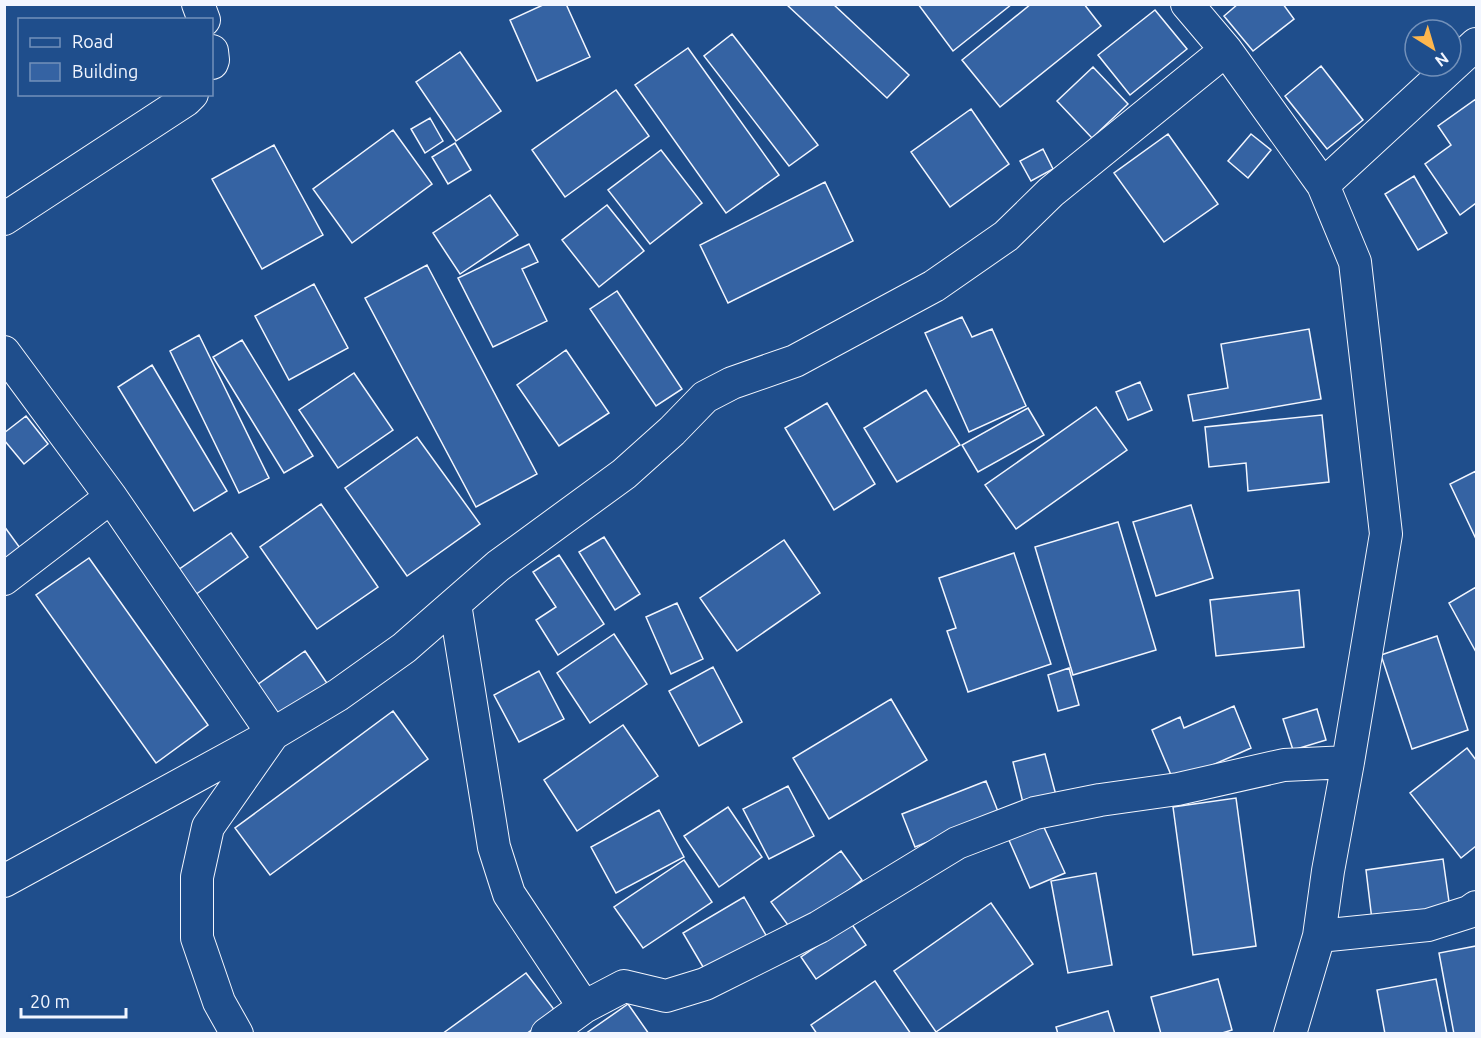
<svg xmlns="http://www.w3.org/2000/svg" width="1481" height="1038" font-family="Ubuntu,sans-serif">
<style>
.building{fill:#3563a3;stroke:#f2f6ff;stroke-width:1.5}
.lines{fill:none;stroke-linecap:round;stroke-linejoin:round}
.minor-casing{stroke:#f2f6ff;stroke-width:34}
.minor{stroke:#1f4e8c;stroke-width:32}
</style>
<rect width="100%" height="100%" fill="#1f4e8c"/>
<!-- building -->
<path class="building" d="M 545,4 L 566,4 L 590,57 L 537,81 L 510,20 Z
M 786,4 L 833,4 L 909,75 L 887,98 Z
M 918,4 L 1012,4 L 953,51 Z
M 1031,4 L 1084,4 L 1101,26 L 1000,107 L 962,60 Z
M 1238,4 L 1283,4 L 1294,19 L 1253,51 L 1224,16 Z
M 1155,10 L 1187,49 L 1130,95 L 1098,55 Z
M 732,34 L 818,145 L 789,166 L 704,56 Z
M 688,48 L 779,175 L 726,213 L 635,85 Z
M 460,52 L 501,111 L 456,141 L 416,82 Z
M 1321,66 L 1363,120 L 1327,149 L 1285,96 Z
M 1093,67 L 1128,104 L 1092,138 L 1057,101 Z
M 616,90 L 649,136 L 565,197 L 532,150 Z
M 1476,99 L 1476,203 L 1460,215 L 1425,164 L 1451,145 L 1438,126 Z
M 971,109 L 1009,164 L 950,207 L 911,152 Z
M 430,118 L 443,141 L 425,153 L 411,129 Z
M 393,130 L 432,184 L 352,243 L 313,189 Z
M 1168,134 L 1218,204 L 1164,242 L 1114,173 Z
M 1251,134 L 1271,150 L 1248,178 L 1228,161 Z
M 455,143 L 471,170 L 448,184 L 432,157 Z
M 274,145 L 323,235 L 262,269 L 212,179 Z
M 1043,149 L 1053,169 L 1031,181 L 1020,161 Z
M 661,150 L 702,203 L 650,244 L 608,190 Z
M 1414,176 L 1447,233 L 1418,250 L 1385,194 Z
M 825,182 L 853,241 L 728,303 L 700,245 Z
M 490,195 L 518,235 L 460,274 L 433,233 Z
M 607,205 L 644,251 L 599,287 L 562,240 Z
M 529,244 L 538,262 L 522,269 L 547,321 L 493,347 L 458,278 Z
M 427,265 L 537,474 L 476,507 L 365,298 Z
M 314,284 L 348,348 L 289,380 L 255,316 Z
M 617,291 L 682,389 L 656,406 L 590,309 Z
M 962,317 L 972,337 L 992,329 L 1026,406 L 969,432 L 925,333 Z
M 1309,329 L 1321,399 L 1193,421 L 1188,395 L 1228,388 L 1221,344 Z
M 199,335 L 269,478 L 239,493 L 170,351 Z
M 242,340 L 313,456 L 284,473 L 213,357 Z
M 566,350 L 609,413 L 559,446 L 517,385 Z
M 152,365 L 227,491 L 194,511 L 118,387 Z
M 354,373 L 393,430 L 338,468 L 299,410 Z
M 1140,382 L 1152,410 L 1128,420 L 1116,392 Z
M 926,390 L 960,445 L 897,482 L 864,428 Z
M 827,403 L 875,484 L 834,510 L 785,428 Z
M 1096,407 L 1127,450 L 1016,529 L 985,485 Z
M 1028,408 L 1044,435 L 978,472 L 962,445 Z
M 1322,415 L 1329,482 L 1248,491 L 1246,463 L 1209,467 L 1205,427 Z
M 26,416 L 48,444 L 24,464 L 4,440 L 4,433 Z
M 417,437 L 480,524 L 407,576 L 345,488 Z
M 1476,471 L 1476,539 L 1450,484 Z
M 321,504 L 378,587 L 317,629 L 260,547 Z
M 1191,505 L 1213,578 L 1156,596 L 1133,522 Z
M 1118,522 L 1156,650 L 1073,675 L 1035,547 Z
M 4,526 L 20,548 L 4,559 Z
M 231,533 L 248,557 L 195,595 L 178,570 Z
M 604,537 L 640,594 L 615,610 L 579,552 Z
M 784,540 L 820,593 L 737,651 L 700,598 Z
M 1014,553 L 1051,664 L 968,692 L 947,631 L 956,628 L 939,578 Z
M 559,555 L 604,624 L 558,655 L 536,620 L 556,607 L 533,572 Z
M 89,558 L 208,725 L 156,763 L 36,595 Z
M 1476,587 L 1476,652 L 1449,603 Z
M 1299,590 L 1304,647 L 1216,656 L 1210,600 Z
M 677,603 L 703,659 L 671,674 L 646,617 Z
M 614,634 L 647,684 L 590,723 L 557,673 Z
M 1437,636 L 1468,730 L 1412,749 L 1381,655 Z
M 305,651 L 333,692 L 285,725 L 257,685 Z
M 713,667 L 742,722 L 699,746 L 669,691 Z
M 1069,668 L 1079,705 L 1058,711 L 1048,675 Z
M 539,671 L 564,719 L 519,742 L 494,695 Z
M 891,699 L 927,760 L 829,819 L 793,758 Z
M 1234,706 L 1251,748 L 1174,782 L 1152,730 L 1180,717 L 1184,728 Z
M 1317,709 L 1326,740 L 1293,750 L 1283,719 Z
M 393,711 L 428,759 L 270,875 L 235,828 Z
M 623,725 L 658,776 L 577,831 L 544,780 Z
M 1467,748 L 1476,760 L 1476,846 L 1461,858 L 1410,793 Z
M 1045,754 L 1057,799 L 1024,807 L 1013,762 Z
M 986,781 L 999,814 L 915,847 L 902,814 Z
M 788,786 L 814,836 L 769,859 L 743,809 Z
M 1236,798 L 1256,946 L 1193,955 L 1173,807 Z
M 728,807 L 762,857 L 719,887 L 684,836 Z
M 659,810 L 684,857 L 616,893 L 591,847 Z
M 1042,823 L 1065,873 L 1030,888 L 1008,838 Z
M 841,851 L 862,880 L 793,932 L 771,902 Z
M 1443,859 L 1450,909 L 1372,920 L 1366,870 Z
M 684,860 L 712,902 L 643,948 L 614,907 Z
M 1096,873 L 1112,965 L 1068,973 L 1051,881 Z
M 744,897 L 767,937 L 706,972 L 683,933 Z
M 991,903 L 1033,964 L 936,1032 L 894,971 Z
M 851,923 L 866,945 L 816,979 L 801,957 Z
M 1476,946 L 1476,1034 L 1454,1034 L 1439,953 Z
M 526,973 L 556,1012 L 526,1034 L 442,1034 Z
M 1218,979 L 1232,1030 L 1219,1034 L 1161,1034 L 1151,997 Z
M 1436,979 L 1447,1034 L 1385,1034 L 1377,990 Z
M 875,981 L 911,1034 L 817,1034 L 811,1025 Z
M 628,1004 L 649,1034 L 585,1034 Z
M 1108,1011 L 1115,1034 L 1058,1034 L 1056,1027 Z"/>
<g class="lines">
<!-- minor casing -->
<g class="minor-casing">
<path id="minor" d="M 198,4 L 204,20
M 1187,4 L 1226,50 L 1323,185 L 1355,262 L 1386,534 L 1348,762 L 1328,871 L 1319,936 L 1290,1034
M 212,51 L 213,60 L 212,63
M 1323,185 L 1476,44
M 4,219 L 186,100 L 192,94
M 4,352 L 111,497 L 273,734 L 208,827 L 197,877 L 197,938 L 219,1002 L 237,1034
M 4,579 L 111,497
M 455,604 L 494,847 L 509,894 L 584,1007
M 4,881 L 273,734 L 338,695 L 404,648 L 498,566 L 624,474 L 672,431 L 705,397 L 732,383 L 795,361 L 934,286 L 1006,236 L 1051,192 L 1226,50
M 1319,936 L 1428,925 L 1469,912 L 1476,907
M 547,1034 L 584,1007 L 624,986 L 666,996 L 705,984 L 819,927 L 957,843 L 1035,813 L 1100,800 L 1178,789 L 1284,765 L 1348,762"/>
</g>
<!-- minor -->
<use href="#minor" class="minor"/>
</g>
<!-- border -->
<rect width="1481" height="1038" fill="none" stroke="#f2f6ff" stroke-width="12"/>
<!-- legend -->
<rect x="18" y="18" width="195" height="78" fill="#1f4e8c" stroke="#7391ba" stroke-width="1.5"/>
<rect x="30" y="38" width="30" height="9" fill="#1f4e8c" stroke="#7391ba" stroke-width="1.5"/>
<text x="72" y="48" font-size="18" fill="#f2f6ff">Road</text>
<rect x="30" y="63" width="30" height="18" fill="#3563a3" stroke="#7391ba" stroke-width="1.5"/>
<text x="72" y="78" font-size="18" fill="#f2f6ff">Building</text>
<!-- north arrow -->
<g transform="translate(1433 48) rotate(143)"><circle r="28" fill="#1f4e8c" stroke="#7391ba" stroke-width="1.5"/>
<path d="M0-4.5L10 22L0 15L-10 22Z" fill="#ffb74d"/>
<text y="-9" font-size="16" font-weight="bold" text-anchor="middle" fill="#f2f6ff">N</text>
</g>
<!-- scale -->
<path d="M21 1008v9h105v-9" fill="none" stroke="#f2f6ff" stroke-width="3"/>
<text x="30" y="1008" font-size="18" fill="#f2f6ff" stroke="#1f4e8c" stroke-width="4.5" paint-order="stroke">20 m</text>
</svg>
